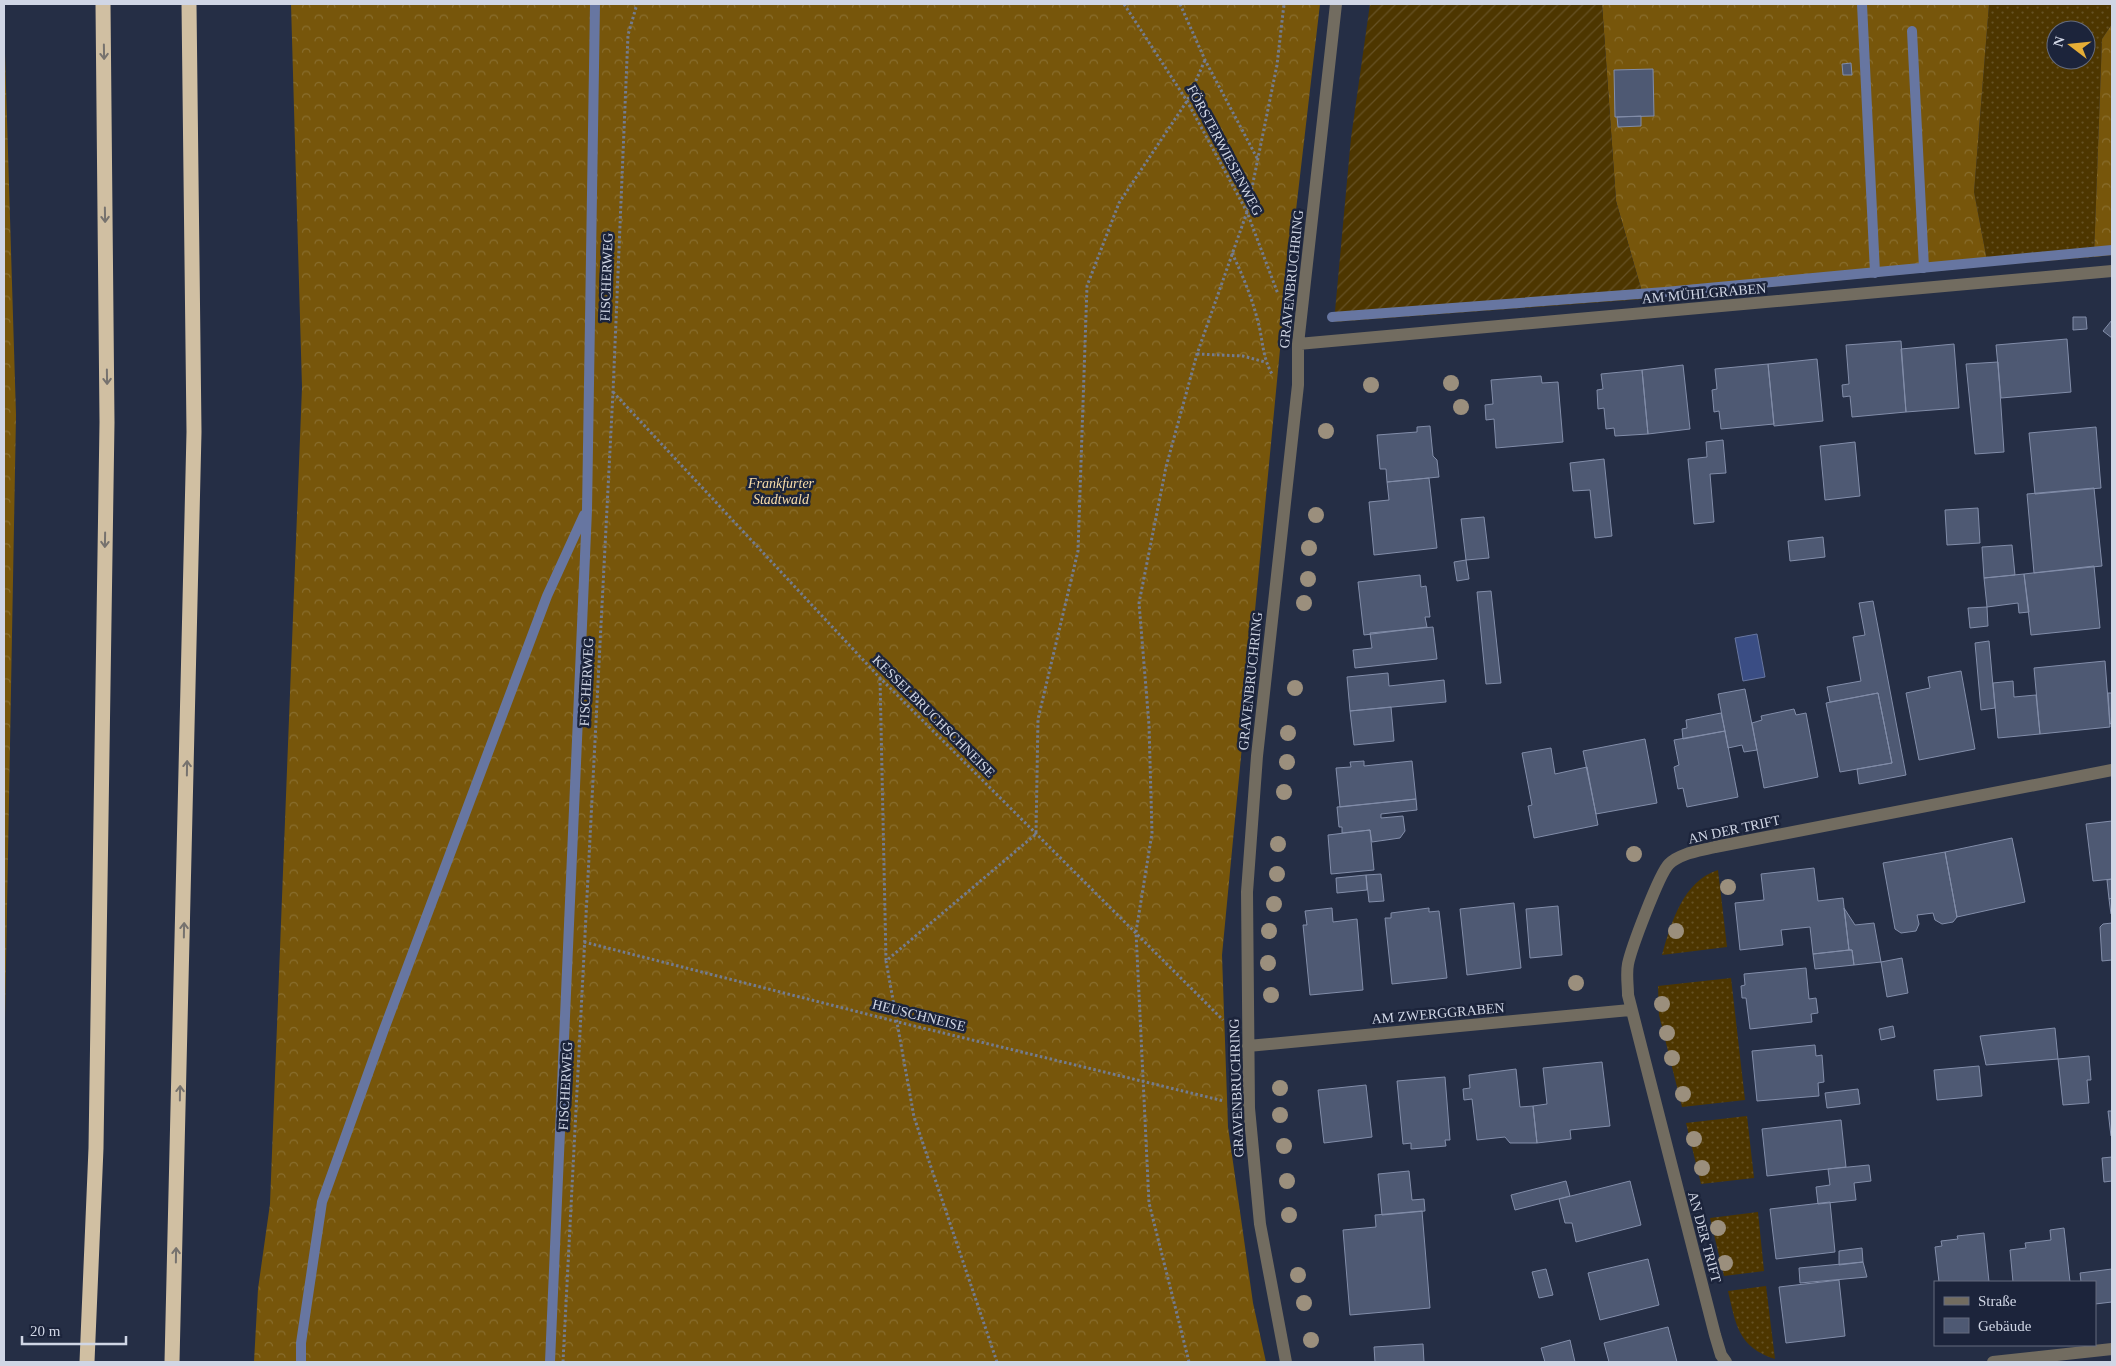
<svg xmlns="http://www.w3.org/2000/svg" width="2116" height="1366" font-family="Georgia,serif">
<style>
.grass{fill:url(#grass-dots);fill-rule:evenodd}
.forest{fill:url(#forest-crowns)}
.garden{fill:url(#garden-furrows)}
.water{fill:#3a4d84;stroke:#6776a1}
.lines{fill:none;stroke-linecap:round;stroke-linejoin:round}
.stream{stroke:#6776a1;stroke-width:10}
.building{fill:#4e5973;stroke:#828da9}
.path{stroke:#747c8f;stroke-width:3;stroke-dasharray:2.5 2.5;stroke-linecap:butt}
.minor{stroke:#726c60;stroke-width:12}
.highway{stroke:#d0bfa2;stroke-width:15}
.tree{fill:#9b8f7d}
.oneway{stroke:#76726e}
.labels{text-anchor:middle;stroke-width:5;stroke-linejoin:round;paint-order:stroke}
.street-label{font-size:14px;fill:#d0d6e5;stroke:#1c243b}
.park-label{font-size:14px;font-style:italic;fill:#fbdeaa;stroke:#1c243b}
</style>
<defs>
<pattern id="grass-dots" width="8" height="8" patternUnits="userSpaceOnUse" patternTransform="scale(1.25)"><rect width="8" height="8" fill="#4d3600"/><path d="M2 2h.1M6 6h.1" fill="none" stroke="#665225" stroke-width="1.8" stroke-linecap="round"/></pattern>
<pattern id="forest-crowns" width="20" height="18" patternUnits="userSpaceOnUse" patternTransform="scale(1.25)"><rect width="20" height="18" fill="#77560b"/><path d="M2 6a3 3 0 1 1 6 0M12 15a3 3 0 1 1 6 0" fill="none" stroke="#896e2e"/></pattern>
<pattern id="garden-furrows" width="10" height="10" patternUnits="userSpaceOnUse" patternTransform="scale(1.25)"><rect width="10" height="10" fill="#4d3600"/><path d="M-1 1l2-2M0 10L10 0M9 11l2-2" fill="none" stroke="#665225"/></pattern>
</defs>
<rect width="100%" height="100%" fill="#252e45"/>
<!-- grass -->
<path class="grass" d="M 1989,4 L 2112,4 L 2112,24 L 2102,39 L 2094,257 L 1988,266 L 1974,192 ZM 2056,30 L 2086,30 L 2086,60 L 2056,60 Z
M 1718,870 L 1727,947 L 1662,955 C 1671,923 1683,881 1718,870 Z
M 1731,978 L 1745,1100 L 1682,1107 L 1659,1015 L 1658,986 Z
M 1747,1116 L 1754,1178 L 1701,1184 L 1686,1123 Z
M 1758,1212 L 1764,1271 L 1724,1276 L 1710,1218 Z
M 1766,1286 L 1775,1359 C 1738,1347 1736,1325 1728,1291 Z"/>
<!-- forest -->
<path class="forest" d="M 291,4 L 1320,4 L 1281,339 L 1222,955 L 1228,1127 L 1253,1303 L 1266,1362 L 254,1362 L 258,1289 L 270,1204 L 302,387 Z
M 1602,4 L 1989,4 L 1974,192 L 1988,266 L 1644,299 L 1616,201 Z
M 4,21 L 16,415 L 4,1074 Z
M 2112,24 L 2112,255 L 2094,257 L 2102,39 Z"/>
<!-- garden -->
<path class="garden" d="M 1370,4 L 1602,4 L 1616,201 L 1644,299 L 1334,322 L 1351,138 Z"/>
<!-- water -->
<path class="water" d="M 1757,634 L 1765,677 L 1743,681 L 1735,638 Z"/>
<g class="lines">
<!-- stream -->
<path class="stream" d="M 1862,4 L 1875,273
M 1912,31 L 1924,268
M 1332,317 L 1665,292 L 2112,250
M 301,1362 L 301,1343 L 322,1202 L 383,1032 L 547,596 L 584,515
M 550,1362 L 587,510 L 595,4"/>
</g>
<!-- building -->
<path class="building" d="M 1851,63 L 1852,75 L 1843,75 L 1842,64 Z
M 1653,69 L 1654,116 L 1615,117 L 1614,70 Z
M 1641,116 L 1641,126 L 1618,127 L 1617,117 Z
M 2073,317 L 2086,317 L 2087,329 L 2073,330 Z
M 2112,320 L 2112,338 L 2103,331 Z
M 2067,339 L 2071,392 L 2001,398 L 1996,345 Z
M 1901,341 L 1906,412 L 1852,417 L 1850,396 L 1843,397 L 1842,385 L 1849,384 L 1846,345 Z
M 1954,344 L 1959,408 L 1906,412 L 1901,349 Z
M 1817,359 L 1823,421 L 1774,426 L 1768,364 Z
M 1998,362 L 2004,452 L 1975,454 L 1966,364 Z
M 1768,364 L 1774,424 L 1721,429 L 1719,411 L 1714,412 L 1712,390 L 1717,389 L 1715,369 Z
M 1683,365 L 1690,429 L 1648,434 L 1642,370 Z
M 1642,370 L 1648,434 L 1615,436 L 1614,428 L 1606,429 L 1604,408 L 1598,409 L 1597,390 L 1603,389 L 1601,374 Z
M 1541,376 L 1542,383 L 1558,382 L 1563,442 L 1496,448 L 1494,419 L 1486,420 L 1485,405 L 1493,404 L 1491,380 Z
M 1430,426 L 1433,456 L 1437,460 L 1439,477 L 1387,482 L 1386,469 L 1380,469 L 1377,435 L 1417,432 L 1417,427 Z
M 2096,427 L 2101,488 L 2035,494 L 2029,433 Z
M 1723,440 L 1726,473 L 1710,474 L 1714,522 L 1694,524 L 1688,459 L 1707,457 L 1706,442 Z
M 1855,442 L 1860,496 L 1825,500 L 1820,446 Z
M 1604,459 L 1612,536 L 1595,538 L 1590,490 L 1573,491 L 1570,463 Z
M 1429,478 L 1437,548 L 1374,555 L 1369,502 L 1389,500 L 1387,482 Z
M 2094,488 L 2102,566 L 2034,573 L 2027,494 Z
M 1978,508 L 1980,543 L 1947,545 L 1945,510 Z
M 1484,517 L 1489,558 L 1466,560 L 1461,519 Z
M 1823,537 L 1825,557 L 1790,561 L 1788,541 Z
M 2012,545 L 2015,575 L 1984,578 L 1982,547 Z
M 1466,560 L 1469,579 L 1457,581 L 1454,562 Z
M 2094,566 L 2100,628 L 2031,635 L 2024,574 Z
M 2024,574 L 2029,612 L 2019,613 L 2018,603 L 1987,607 L 1984,578 Z
M 1420,575 L 1421,587 L 1426,586 L 1430,617 L 1425,617 L 1427,627 L 1364,635 L 1358,582 Z
M 1491,591 L 1501,683 L 1486,684 L 1477,592 Z
M 1873,601 L 1906,775 L 1859,784 L 1857,769 L 1892,763 L 1878,693 L 1830,702 L 1827,687 L 1861,681 L 1853,637 L 1865,635 L 1859,603 Z
M 1987,607 L 1988,626 L 1970,628 L 1968,608 Z
M 1433,627 L 1437,659 L 1355,668 L 1353,650 L 1372,648 L 1370,633 Z
M 1989,641 L 1995,708 L 1981,710 L 1975,643 Z
M 2105,661 L 2110,727 L 2040,734 L 2034,668 Z
M 1961,671 L 1975,749 L 1919,760 L 1906,693 L 1930,688 L 1928,677 Z
M 1388,673 L 1389,686 L 1444,680 L 1446,702 L 1350,711 L 1347,677 Z
M 2013,681 L 2014,697 L 2036,695 L 2040,734 L 1998,738 L 1993,683 Z
M 1745,689 L 1757,750 L 1744,752 L 1742,745 L 1728,748 L 1718,694 Z
M 1878,693 L 1892,763 L 1840,772 L 1826,703 Z
M 2108,693 L 2112,693 L 2112,723 L 2110,724 Z
M 1391,707 L 1394,741 L 1354,745 L 1350,711 Z
M 1794,709 L 1796,715 L 1806,713 L 1818,777 L 1764,788 L 1752,723 L 1762,720 L 1761,716 Z
M 1721,713 L 1725,731 L 1683,739 L 1682,729 L 1687,728 L 1686,720 Z
M 1725,731 L 1738,797 L 1687,807 L 1683,788 L 1678,789 L 1674,767 L 1679,765 L 1674,740 Z
M 1645,739 L 1657,803 L 1596,814 L 1583,751 Z
M 1551,748 L 1555,774 L 1587,767 L 1598,825 L 1534,838 L 1528,806 L 1532,805 L 1522,753 Z
M 1364,761 L 1364,766 L 1412,761 L 1416,799 L 1340,807 L 1336,768 L 1351,767 L 1350,762 Z
M 1416,799 L 1417,810 L 1381,814 L 1381,818 L 1403,816 L 1405,831 L 1400,838 L 1372,842 L 1370,830 L 1342,833 L 1342,827 L 1339,827 L 1337,807 Z
M 2112,821 L 2112,879 L 2093,881 L 2086,824 Z
M 1370,830 L 1374,870 L 1331,874 L 1328,835 Z
M 2012,838 L 2025,902 L 1957,917 L 1945,852 Z
M 1945,852 L 1957,917 L 1953,922 L 1942,924 L 1935,920 L 1933,913 L 1917,915 L 1919,924 L 1916,931 L 1901,933 L 1895,929 L 1883,863 Z
M 1814,868 L 1818,901 L 1843,898 L 1849,950 L 1813,954 L 1810,927 L 1781,930 L 1783,945 L 1740,950 L 1735,903 L 1764,900 L 1761,874 Z
M 1381,874 L 1384,901 L 1369,902 L 1366,875 Z
M 1366,875 L 1367,890 L 1337,893 L 1336,878 Z
M 2112,879 L 2112,898 L 2109,899 L 2107,880 Z
M 2112,898 L 2112,914 L 2111,914 L 2109,899 Z
M 1514,903 L 1521,968 L 1467,975 L 1460,909 Z
M 1558,906 L 1562,955 L 1530,958 L 1526,909 Z
M 1332,908 L 1333,922 L 1357,919 L 1363,990 L 1310,995 L 1303,925 L 1307,925 L 1305,911 Z
M 1429,908 L 1429,912 L 1439,911 L 1447,978 L 1392,984 L 1385,918 L 1391,918 L 1391,913 Z
M 1844,908 L 1855,925 L 1874,923 L 1881,962 L 1854,965 L 1852,950 L 1849,950 Z
M 2112,923 L 2112,960 L 2102,961 L 2100,927 L 2103,924 Z
M 1849,950 L 1852,950 L 1854,965 L 1815,969 L 1813,954 Z
M 1902,958 L 1908,993 L 1887,997 L 1881,962 Z
M 1806,968 L 1809,999 L 1816,998 L 1818,1013 L 1811,1014 L 1812,1022 L 1750,1029 L 1746,998 L 1742,998 L 1741,986 L 1745,985 L 1744,974 Z
M 1893,1026 L 1895,1037 L 1881,1040 L 1879,1029 Z
M 2055,1028 L 2058,1059 L 1986,1065 L 1980,1036 Z
M 1815,1045 L 1816,1056 L 1822,1055 L 1824,1082 L 1818,1083 L 1819,1096 L 1757,1101 L 1752,1051 Z
M 2089,1056 L 2091,1080 L 2087,1080 L 2089,1103 L 2063,1105 L 2058,1059 Z
M 1602,1062 L 1610,1126 L 1570,1130 L 1571,1139 L 1537,1143 L 1533,1106 L 1547,1104 L 1543,1068 Z
M 1979,1066 L 1982,1096 L 1937,1100 L 1934,1070 Z
M 1516,1069 L 1520,1107 L 1533,1106 L 1537,1143 L 1510,1143 L 1505,1137 L 1477,1140 L 1472,1099 L 1464,1100 L 1463,1089 L 1470,1088 L 1469,1075 Z
M 1445,1077 L 1450,1140 L 1445,1140 L 1446,1146 L 1411,1149 L 1411,1143 L 1403,1144 L 1397,1081 Z
M 1366,1085 L 1372,1137 L 1324,1143 L 1318,1090 Z
M 1858,1089 L 1860,1104 L 1827,1108 L 1825,1093 Z
M 2108,1111 L 2112,1111 L 2112,1136 L 2111,1136 Z
M 1841,1120 L 1846,1167 L 1767,1176 L 1762,1129 Z
M 2112,1157 L 2112,1181 L 2104,1182 L 2102,1158 Z
M 1869,1165 L 1871,1181 L 1854,1183 L 1856,1200 L 1818,1204 L 1816,1187 L 1830,1185 L 1828,1169 Z
M 1409,1171 L 1412,1200 L 1424,1199 L 1425,1211 L 1382,1215 L 1378,1174 Z
M 1566,1181 L 1570,1196 L 1515,1210 L 1511,1195 Z
M 1630,1181 L 1641,1225 L 1576,1242 L 1572,1223 L 1565,1223 L 1559,1199 Z
M 1830,1202 L 1835,1252 L 1776,1259 L 1770,1209 Z
M 1422,1211 L 1430,1308 L 1350,1315 L 1343,1230 L 1376,1227 L 1375,1215 Z
M 2064,1228 L 2070,1282 L 2013,1282 L 2010,1250 L 2026,1248 L 2025,1243 L 2051,1240 L 2050,1230 Z
M 1984,1233 L 1989,1282 L 1939,1282 L 1935,1247 L 1942,1246 L 1941,1241 L 1958,1239 L 1957,1236 Z
M 1862,1248 L 1863,1262 L 1839,1265 L 1839,1251 Z
M 1648,1259 L 1659,1305 L 1600,1320 L 1588,1273 Z
M 1863,1262 L 1867,1277 L 1800,1283 L 1799,1268 Z
M 1546,1269 L 1553,1295 L 1539,1298 L 1532,1272 Z
M 2112,1269 L 2112,1302 L 2095,1304 L 2095,1282 L 2081,1282 L 2080,1273 Z
M 1839,1280 L 1845,1336 L 1786,1343 L 1779,1287 Z
M 1668,1327 L 1677,1362 L 1609,1362 L 1604,1343 Z
M 1570,1340 L 1575,1362 L 1545,1362 L 1541,1348 Z
M 1423,1344 L 1424,1362 L 1375,1362 L 1374,1347 Z"/>
<g class="lines">
<!-- path -->
<path class="path" d="M 1124,4 L 1187,101 L 1247,212 L 1278,294
M 1180,4 L 1205,60 L 1257,158
M 1232,253 C 1244,278 1254,303 1260,330 C 1263,346 1264,360 1272,374
M 1197,354 L 1243,356 L 1265,362
M 613,392 L 880,678 L 1223,1020
M 880,678 L 886,960
M 584,942 L 898,1022 L 1224,1101
M 563,1362 L 613,392 L 628,35 L 637,4
M 997,1362 L 914,1117 L 886,961 L 1036,834 L 1038,719 L 1078,551 L 1087,286 L 1119,203 L 1187,101 L 1205,60
M 1189,1362 L 1149,1203 L 1136,932 L 1152,833 L 1149,725 L 1139,603 L 1166,467 L 1197,354 L 1247,212 L 1277,65 L 1284,4"/>
<!-- minor -->
<path class="minor" d="M 1298,344 L 2112,271
M 1248,1046 L 1630,1010
M 1286,1362 L 1260,1224 L 1249,1108 L 1247,892 L 1257,756 L 1298,385 L 1298,344 L 1336,4
M 1726,1362 L 1721,1355 L 1715,1335 L 1628,995 C 1628,985 1626,974 1628,964 C 1631,949 1659,874 1669,864 C 1680,853 1700,851 1715,847 L 2112,770
M 1993,1362 L 2112,1349"/>
<!-- highway -->
<path class="highway" d="M 87,1362 L 96,1148 L 107,422 L 103,4
M 172,1362 L 194,432 L 189,4"/>
</g>
<!-- trees -->
<g class="tree">
<circle cx="1451" cy="383" r="8"/>
<circle cx="1371" cy="385" r="8"/>
<circle cx="1461" cy="407" r="8"/>
<circle cx="1326" cy="431" r="8"/>
<circle cx="1316" cy="515" r="8"/>
<circle cx="1309" cy="548" r="8"/>
<circle cx="1308" cy="579" r="8"/>
<circle cx="1304" cy="603" r="8"/>
<circle cx="1295" cy="688" r="8"/>
<circle cx="1288" cy="733" r="8"/>
<circle cx="1287" cy="762" r="8"/>
<circle cx="1284" cy="792" r="8"/>
<circle cx="1278" cy="844" r="8"/>
<circle cx="1634" cy="854" r="8"/>
<circle cx="1277" cy="874" r="8"/>
<circle cx="1728" cy="887" r="8"/>
<circle cx="1274" cy="904" r="8"/>
<circle cx="1269" cy="931" r="8"/>
<circle cx="1676" cy="931" r="8"/>
<circle cx="1268" cy="963" r="8"/>
<circle cx="1576" cy="983" r="8"/>
<circle cx="1271" cy="995" r="8"/>
<circle cx="1662" cy="1004" r="8"/>
<circle cx="1667" cy="1033" r="8"/>
<circle cx="1672" cy="1058" r="8"/>
<circle cx="1280" cy="1088" r="8"/>
<circle cx="1683" cy="1094" r="8"/>
<circle cx="1280" cy="1115" r="8"/>
<circle cx="1694" cy="1139" r="8"/>
<circle cx="1284" cy="1146" r="8"/>
<circle cx="1702" cy="1168" r="8"/>
<circle cx="1287" cy="1181" r="8"/>
<circle cx="1289" cy="1215" r="8"/>
<circle cx="1718" cy="1228" r="8"/>
<circle cx="1725" cy="1263" r="8"/>
<circle cx="1298" cy="1275" r="8"/>
<circle cx="1304" cy="1303" r="8"/>
<circle cx="1311" cy="1340" r="8"/>
</g>
<!-- one-way arrows -->
<defs><path id="oneway-shaft" d="M-6 0H5M1.5-3L5.5 0L1.5 3" fill="none" stroke-width="1.6" stroke-linecap="round" stroke-linejoin="round" transform="scale(1.25)"/></defs>
<g class="oneway">
<use href="#oneway-shaft" transform="translate(104 52) rotate(89)"/>
<use href="#oneway-shaft" transform="translate(105 215) rotate(89)"/>
<use href="#oneway-shaft" transform="translate(107 377) rotate(89)"/>
<use href="#oneway-shaft" transform="translate(105 540) rotate(91)"/>
<use href="#oneway-shaft" transform="translate(187 768) rotate(-89)"/>
<use href="#oneway-shaft" transform="translate(184 930) rotate(-89)"/>
<use href="#oneway-shaft" transform="translate(180 1093) rotate(-89)"/>
<use href="#oneway-shaft" transform="translate(176 1255) rotate(-89)"/>
</g>
<g class="labels">
<!-- street labels -->
<g class="street-label">
<text transform="translate(1225 150) rotate(62)" y="5">FÖRSTERWIESENWEG</text>
<text transform="translate(606 277) rotate(-88)" y="5">FISCHERWEG</text>
<text transform="translate(1291 279) rotate(-84)" y="5">GRAVENBRUCHRING</text>
<text transform="translate(1704 293) rotate(-5)" y="5">AM MÜHLGRABEN</text>
<text transform="translate(1250 681) rotate(-84)" y="5">GRAVENBRUCHRING</text>
<text transform="translate(586 682) rotate(-87)" y="5">FISCHERWEG</text>
<text transform="translate(934 716) rotate(45)" y="5">KESSELBRUCHSCHNEISE</text>
<text transform="translate(1734 829) rotate(-12)" y="5">AN DER TRIFT</text>
<text transform="translate(1438 1013) rotate(-5)" y="5">AM ZWERGGRABEN</text>
<text transform="translate(919 1015) rotate(14)" y="5">HEUSCHNEISE</text>
<text transform="translate(565 1086) rotate(-87)" y="5">FISCHERWEG</text>
<text transform="translate(1236 1088) rotate(-92)" y="5">GRAVENBRUCHRING</text>
<text transform="translate(1705 1237) rotate(75)" y="5">AN DER TRIFT</text>
</g>
<!-- park labels -->
<g class="park-label">
<text x="781" y="488">Frankfurter<tspan x="781" dy="16">Stadtwald</tspan></text>
</g>
</g>
<!-- border -->
<rect width="2116" height="1366" fill="none" stroke="#d0d6e5" stroke-width="10"/>
<!-- legend -->
<rect x="1934" y="1281" width="162" height="65" fill="#1c243b" stroke="#646b7f"/>
<rect x="1944" y="1297" width="25" height="8" fill="#726c60" stroke="#646b7f"/>
<text x="1978" y="1306" font-size="15" fill="#d0d6e5">Straße</text>
<rect x="1944" y="1318" width="25" height="15" fill="#4e5973" stroke="#646b7f"/>
<text x="1978" y="1331" font-size="15" fill="#d0d6e5">Gebäude</text>
<!-- north arrow -->
<g transform="translate(2071 45) rotate(286)"><circle r="24" fill="#1c243b" stroke="#646b7f"/>
<path d="M0-4L9 19L0 12L-9 19Z" fill="#e5ad36"/>
<text y="-8" font-size="14" font-weight="bold" text-anchor="middle" fill="#d0d6e5">N</text>
</g>
<!-- scale -->
<path d="M22 1336v8h104v-8" fill="none" stroke="#d0d6e5" stroke-width="2.5"/>
<text x="30" y="1336" font-size="15" fill="#d0d6e5" stroke="#1c243b" stroke-width="4" paint-order="stroke">20 m</text>
</svg>
